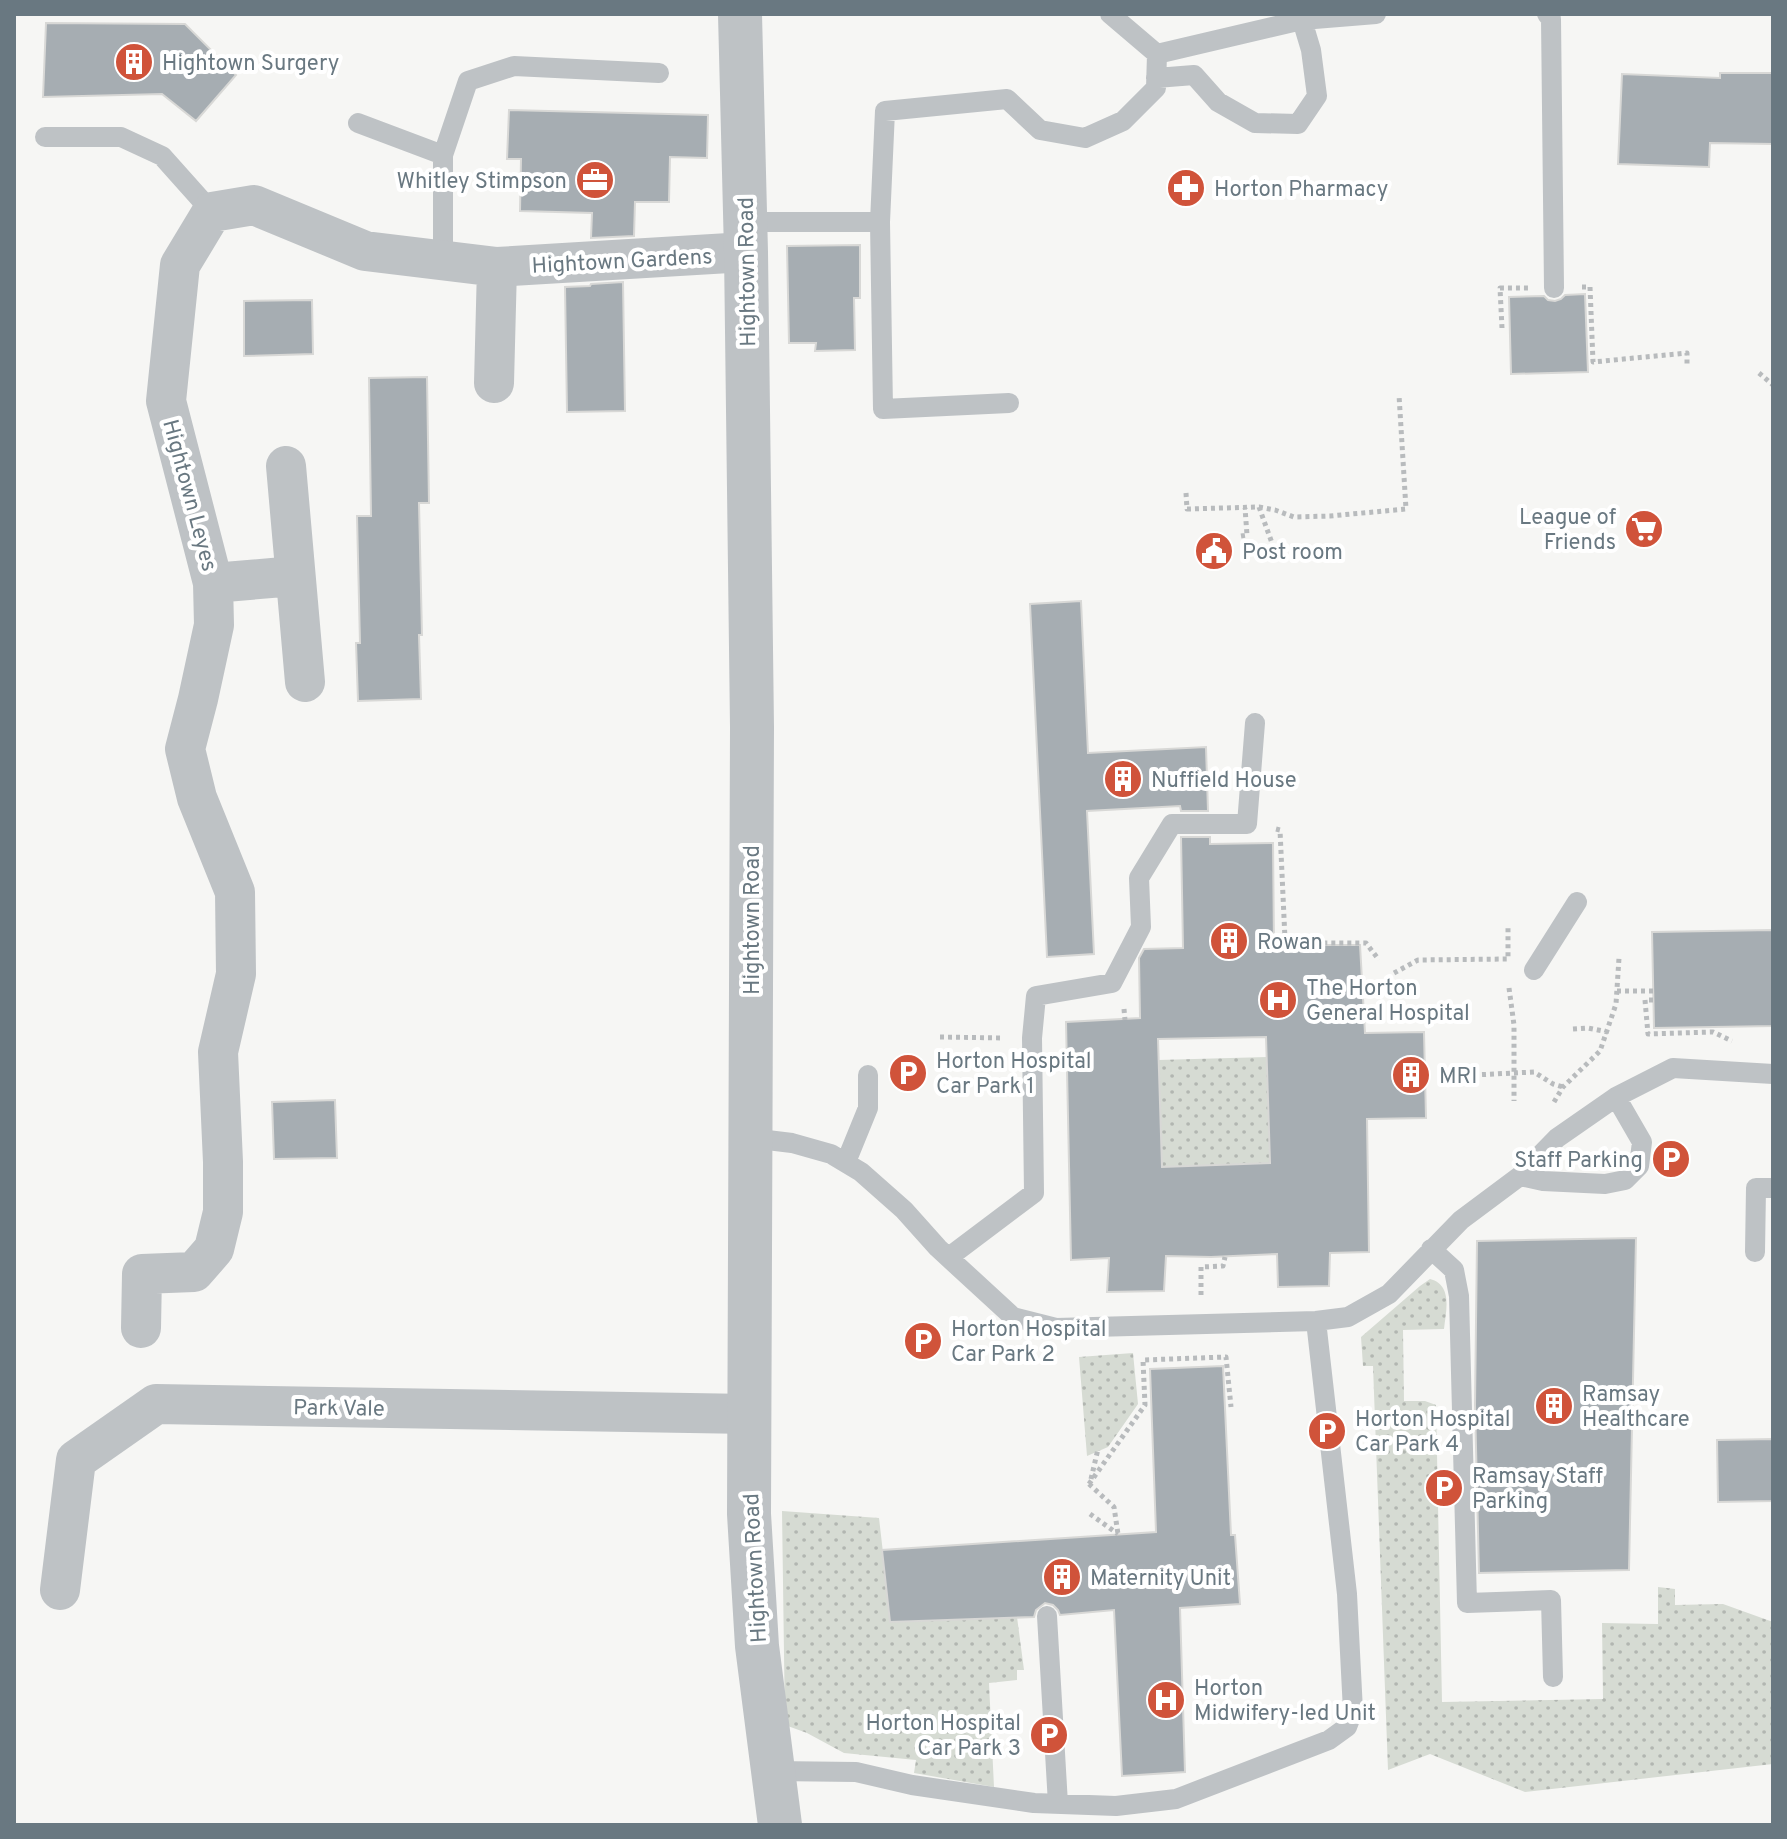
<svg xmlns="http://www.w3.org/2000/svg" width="1787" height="1839" font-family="Overpass,sans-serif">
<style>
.grass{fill:url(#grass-dots)}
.building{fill:#a6adb2;stroke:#d8d8d6;stroke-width:2;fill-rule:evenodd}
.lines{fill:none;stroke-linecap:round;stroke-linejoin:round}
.path{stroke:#b8bbbd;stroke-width:5;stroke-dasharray:4 4;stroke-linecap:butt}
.service{stroke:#bec2c5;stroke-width:20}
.minor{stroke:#bec2c5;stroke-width:40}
.tertiary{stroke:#bec2c5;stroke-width:44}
.labels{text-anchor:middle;stroke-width:8;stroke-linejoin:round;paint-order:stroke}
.poi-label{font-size:22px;fill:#697881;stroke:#fff;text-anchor:start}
.street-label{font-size:22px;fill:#697881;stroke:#fff}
</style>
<defs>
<pattern id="grass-dots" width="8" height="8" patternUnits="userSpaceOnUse" patternTransform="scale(2)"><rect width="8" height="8" fill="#d6dbd3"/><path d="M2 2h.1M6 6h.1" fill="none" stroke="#b2b6b1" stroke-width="1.8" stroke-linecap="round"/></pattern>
</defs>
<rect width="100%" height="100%" fill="#f6f6f4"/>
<!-- grass -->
<path class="grass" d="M 1267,1057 L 1270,1163 L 1162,1167 L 1158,1060 Z
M 1430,1279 C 1453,1285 1446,1311 1444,1329 L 1403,1330 L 1404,1401 L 1425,1401 L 1436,1405 L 1442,1702 L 1603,1699 L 1602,1623 L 1658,1624 L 1658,1587 L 1675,1589 L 1675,1605 L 1723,1604 L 1773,1622 L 1773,1764 L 1525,1792 L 1430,1754 L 1388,1770 L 1373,1366 L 1363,1366 L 1361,1337 L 1420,1286 Z
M 1133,1353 L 1138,1404 L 1108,1447 L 1087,1456 L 1079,1357 Z
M 782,1511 L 879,1518 L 891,1622 L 1017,1617 L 1024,1670 L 1017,1670 L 1017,1680 L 989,1683 L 994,1787 L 914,1773 L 916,1760 L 844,1753 L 807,1733 L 785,1725 Z"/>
<!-- building -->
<path class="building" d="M 46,23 L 185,24 L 236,75 L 196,121 L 162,94 L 43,97 Z
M 1720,73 L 1773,73 L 1773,144 L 1710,143 L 1709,167 L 1618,164 L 1622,74 L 1720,78 Z
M 509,110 L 708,115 L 707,158 L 670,157 L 669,202 L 635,202 L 634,236 L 591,238 L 592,213 L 520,211 L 521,159 L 507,159 Z
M 860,245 L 860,298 L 854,298 L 855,350 L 815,351 L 816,343 L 789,343 L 787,246 Z
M 623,282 L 625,411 L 567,412 L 565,287 L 590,286 L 591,284 Z
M 1585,294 L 1588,372 L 1511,374 L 1509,297 L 1544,296 L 1548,300 L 1555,301 L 1561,299 L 1565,295 Z
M 312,300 L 313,354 L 244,356 L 244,301 Z
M 427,377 L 429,503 L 419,503 L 422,635 L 419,635 L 421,699 L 358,701 L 356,643 L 360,643 L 357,516 L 371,516 L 369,378 Z
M 1081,601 L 1088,753 L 1206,747 L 1208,811 L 1181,811 L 1180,806 L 1087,811 L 1094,954 L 1047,957 L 1030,604 Z
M 1181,837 L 1210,837 L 1210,844 L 1273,843 L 1274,945 L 1360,945 L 1365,1033 L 1424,1032 L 1426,1118 L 1367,1119 L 1369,1252 L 1330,1253 L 1329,1286 L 1278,1287 L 1277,1254 L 1211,1257 L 1166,1256 L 1164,1291 L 1107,1292 L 1109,1258 L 1071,1260 L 1066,1022 L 1140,1018 L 1139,958 L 1144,949 L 1183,948 ZM 1266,1037 L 1270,1163 L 1162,1167 L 1158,1039 Z
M 1773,930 L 1773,1026 L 1654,1028 L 1652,932 Z
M 335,1100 L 337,1158 L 274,1159 L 272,1102 Z
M 1636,1238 L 1629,1570 L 1479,1573 L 1475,1405 L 1477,1241 Z
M 1223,1366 L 1231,1535 L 1235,1535 L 1240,1604 L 1180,1608 L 1185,1772 L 1122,1776 L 1114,1610 L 1060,1615 L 1058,1610 L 1053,1605 L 1045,1603 L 1036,1610 L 1034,1617 L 890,1622 L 882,1550 L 1156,1532 L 1150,1369 Z
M 1773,1439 L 1773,1501 L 1718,1502 L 1717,1440 Z"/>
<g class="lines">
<!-- path -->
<path class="path" d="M 1582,287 L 1590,287 L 1593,362 L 1687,353 L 1687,367
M 1502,328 L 1500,288 L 1528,288
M 1759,373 L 1773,385
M 1186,493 L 1187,509 L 1259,507 L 1275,510 L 1294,517 L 1330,516 L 1406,509 L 1399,395
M 1259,507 L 1272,543
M 1241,536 L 1247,535 L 1245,508
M 1276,829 L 1280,830 L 1285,939 L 1303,943 L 1366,943 L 1379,960
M 1394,973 L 1418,960 L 1508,959 L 1508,927
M 1509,988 L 1514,1025 L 1514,1101
M 1617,991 L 1653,991
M 1653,1000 L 1645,1000 L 1648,1034 L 1713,1032 L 1732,1041
M 1124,1009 L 1125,1020
M 1573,1029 L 1588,1028 L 1608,1032
M 940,1037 L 1004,1038
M 1474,1075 L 1534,1072 L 1553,1084 L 1563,1087
M 1554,1102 L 1563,1087 L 1600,1051 L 1616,1004 L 1619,958
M 1201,1295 L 1201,1267 L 1223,1266 L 1225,1257
M 1091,1479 L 1098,1449
M 1089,1484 L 1145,1405 L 1143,1360 L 1226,1357 L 1231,1407
M 1089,1484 L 1114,1507 L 1118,1534
M 1090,1514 L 1118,1534"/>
<!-- service -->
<path class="service" d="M 1110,14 L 1157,54
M 1547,14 L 1551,19 L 1554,288
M 1157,54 L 1302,20 L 1376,14
M 1156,78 L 1194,75 L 1218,102 L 1255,123 L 1298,124 L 1317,96 L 1311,50 L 1302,20
M 358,123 L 443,155
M 45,137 L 121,137 L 162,156 L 212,212
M 746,222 L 880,222
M 443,262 L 443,155 L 468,81 L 514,66 L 659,73
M 1009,403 L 883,409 L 880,222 L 885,111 L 1007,99 L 1040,130 L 1085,138 L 1123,121 L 1156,88 L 1157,54
M 1534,970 L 1577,902
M 751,1138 L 792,1143 L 831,1154 L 861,1172 L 904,1210 L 938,1248 L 1013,1317 L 1056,1328 L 1316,1321 L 1348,1317 L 1389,1294 L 1461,1220 L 1520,1176 L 1557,1138 L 1616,1097 L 1673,1068 L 1773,1074
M 846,1162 L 868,1108 L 868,1075
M 1520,1176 L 1543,1181 L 1605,1184 L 1625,1180 L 1639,1166 L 1642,1142 L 1616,1097
M 1431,1249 L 1454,1270 L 1459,1296 L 1467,1603 L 1551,1600 L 1553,1677
M 1755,1252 L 1756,1188 L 1773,1188
M 949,1257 L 1034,1193 L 1032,1038 L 1036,996 L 1112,983 L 1141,927 L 1139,878 L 1172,824 L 1247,824 L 1255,723
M 1047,1616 L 1058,1804
M 774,1771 L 856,1772 L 912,1785 L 1034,1803 L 1116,1806 L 1176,1799 L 1329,1740 L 1347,1727 L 1353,1711 L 1347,1594 L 1316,1321"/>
<!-- minor -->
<path class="minor" d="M 494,383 L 497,267
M 286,466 L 305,682
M 213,583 L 295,576
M 141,1328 L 142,1274 L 194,1272 L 214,1249 L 223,1212 L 223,1162 L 218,1052 L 236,974 L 235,892 L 197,798 L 185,749 L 198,699 L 214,625 L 213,583 L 166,401 L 180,265 L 212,212 L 254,205 L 365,251 L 497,267 L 746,252
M 60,1590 L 76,1460 L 156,1404 L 750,1414"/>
<!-- tertiary -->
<path class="tertiary" d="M 740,14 L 746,252 L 752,727 L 749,1514 L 757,1646 L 780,1825"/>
</g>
<!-- icons -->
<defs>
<g id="building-disc" transform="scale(2)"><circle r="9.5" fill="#d0533a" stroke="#fff"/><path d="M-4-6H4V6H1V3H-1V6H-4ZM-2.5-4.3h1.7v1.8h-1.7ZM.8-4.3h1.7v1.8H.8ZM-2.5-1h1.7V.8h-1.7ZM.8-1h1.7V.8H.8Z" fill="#fff"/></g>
<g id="office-disc" transform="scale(2)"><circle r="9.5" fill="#d0533a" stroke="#fff"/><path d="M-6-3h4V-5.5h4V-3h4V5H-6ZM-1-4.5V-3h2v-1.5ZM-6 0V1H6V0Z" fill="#fff"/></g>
<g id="pharmacy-disc" transform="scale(2)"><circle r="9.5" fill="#d0533a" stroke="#fff"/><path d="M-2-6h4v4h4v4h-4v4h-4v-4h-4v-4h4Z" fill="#fff"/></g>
<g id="supermarket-disc" transform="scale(2)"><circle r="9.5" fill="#d0533a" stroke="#fff"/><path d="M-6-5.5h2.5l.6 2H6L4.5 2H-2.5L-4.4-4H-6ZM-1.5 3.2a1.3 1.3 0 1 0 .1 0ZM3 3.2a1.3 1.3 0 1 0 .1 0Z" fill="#fff"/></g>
<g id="civic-disc" transform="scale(2)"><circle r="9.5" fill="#d0533a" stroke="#fff"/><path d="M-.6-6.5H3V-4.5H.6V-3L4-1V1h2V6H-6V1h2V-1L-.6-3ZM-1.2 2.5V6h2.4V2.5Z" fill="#fff"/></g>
<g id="hospital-disc" transform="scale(2)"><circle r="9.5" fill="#d0533a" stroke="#fff"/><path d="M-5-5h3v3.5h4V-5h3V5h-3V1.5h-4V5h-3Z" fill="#fff"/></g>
<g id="parking-disc" transform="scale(2)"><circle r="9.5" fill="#d0533a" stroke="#fff"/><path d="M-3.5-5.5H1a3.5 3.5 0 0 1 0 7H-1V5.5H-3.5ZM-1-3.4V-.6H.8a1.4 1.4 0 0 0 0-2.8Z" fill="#fff"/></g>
</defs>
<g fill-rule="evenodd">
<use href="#building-disc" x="134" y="62"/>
<use href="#office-disc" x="595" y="180"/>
<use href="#pharmacy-disc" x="1186" y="188"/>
<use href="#supermarket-disc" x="1644" y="529"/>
<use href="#civic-disc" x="1214" y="551"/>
<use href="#building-disc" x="1123" y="779"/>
<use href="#building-disc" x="1229" y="941"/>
<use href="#hospital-disc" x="1278" y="1000"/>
<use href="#parking-disc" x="908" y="1073"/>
<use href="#building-disc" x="1411" y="1075"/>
<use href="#parking-disc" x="1671" y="1159"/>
<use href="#parking-disc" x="923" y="1341"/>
<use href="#building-disc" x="1554" y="1406"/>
<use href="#parking-disc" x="1327" y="1431"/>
<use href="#parking-disc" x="1444" y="1488"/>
<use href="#building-disc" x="1062" y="1577"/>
<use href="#hospital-disc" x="1166" y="1700"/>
<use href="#parking-disc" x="1049" y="1735"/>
</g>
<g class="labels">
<!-- poi labels -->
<g class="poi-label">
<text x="162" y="70">Hightown Surgery</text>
<text x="567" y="188" text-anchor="end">Whitley Stimpson</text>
<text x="1214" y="196">Horton Pharmacy</text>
<text x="1616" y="524" text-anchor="end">League of<tspan x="1616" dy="25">Friends</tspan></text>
<text x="1242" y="559">Post room</text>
<text x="1151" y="787">Nuffield House</text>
<text x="1257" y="949">Rowan</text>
<text x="1306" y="995">The Horton<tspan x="1306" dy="25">General Hospital</tspan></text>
<text x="936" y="1068">Horton Hospital<tspan x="936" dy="25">Car Park 1</tspan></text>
<text x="1439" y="1083">MRI</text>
<text x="1643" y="1167" text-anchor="end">Staff Parking</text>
<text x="951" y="1336">Horton Hospital<tspan x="951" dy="25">Car Park 2</tspan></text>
<text x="1582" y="1401">Ramsay<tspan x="1582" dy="25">Healthcare</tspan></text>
<text x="1355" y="1426">Horton Hospital<tspan x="1355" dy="25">Car Park 4</tspan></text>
<text x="1472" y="1483">Ramsay Staff<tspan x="1472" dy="25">Parking</tspan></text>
<text x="1090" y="1585">Maternity Unit</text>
<text x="1194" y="1695">Horton<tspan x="1194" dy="25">Midwifery-led Unit</tspan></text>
<text x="1021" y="1730" text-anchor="end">Horton Hospital<tspan x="1021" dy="25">Car Park 3</tspan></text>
</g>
<!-- street labels -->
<g class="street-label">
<text transform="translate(622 260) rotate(-3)" y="8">Hightown Gardens</text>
<text transform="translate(746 272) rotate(-91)" y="8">Hightown Road</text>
<text transform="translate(191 495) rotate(75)" y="8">Hightown Leyes</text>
<text transform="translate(751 920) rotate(-90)" y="8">Hightown Road</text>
<text transform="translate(339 1407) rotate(1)" y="8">Park Vale</text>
<text transform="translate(754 1568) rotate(-93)" y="8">Hightown Road</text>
</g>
</g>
<!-- border -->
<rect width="1787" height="1839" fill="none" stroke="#697881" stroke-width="32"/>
</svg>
